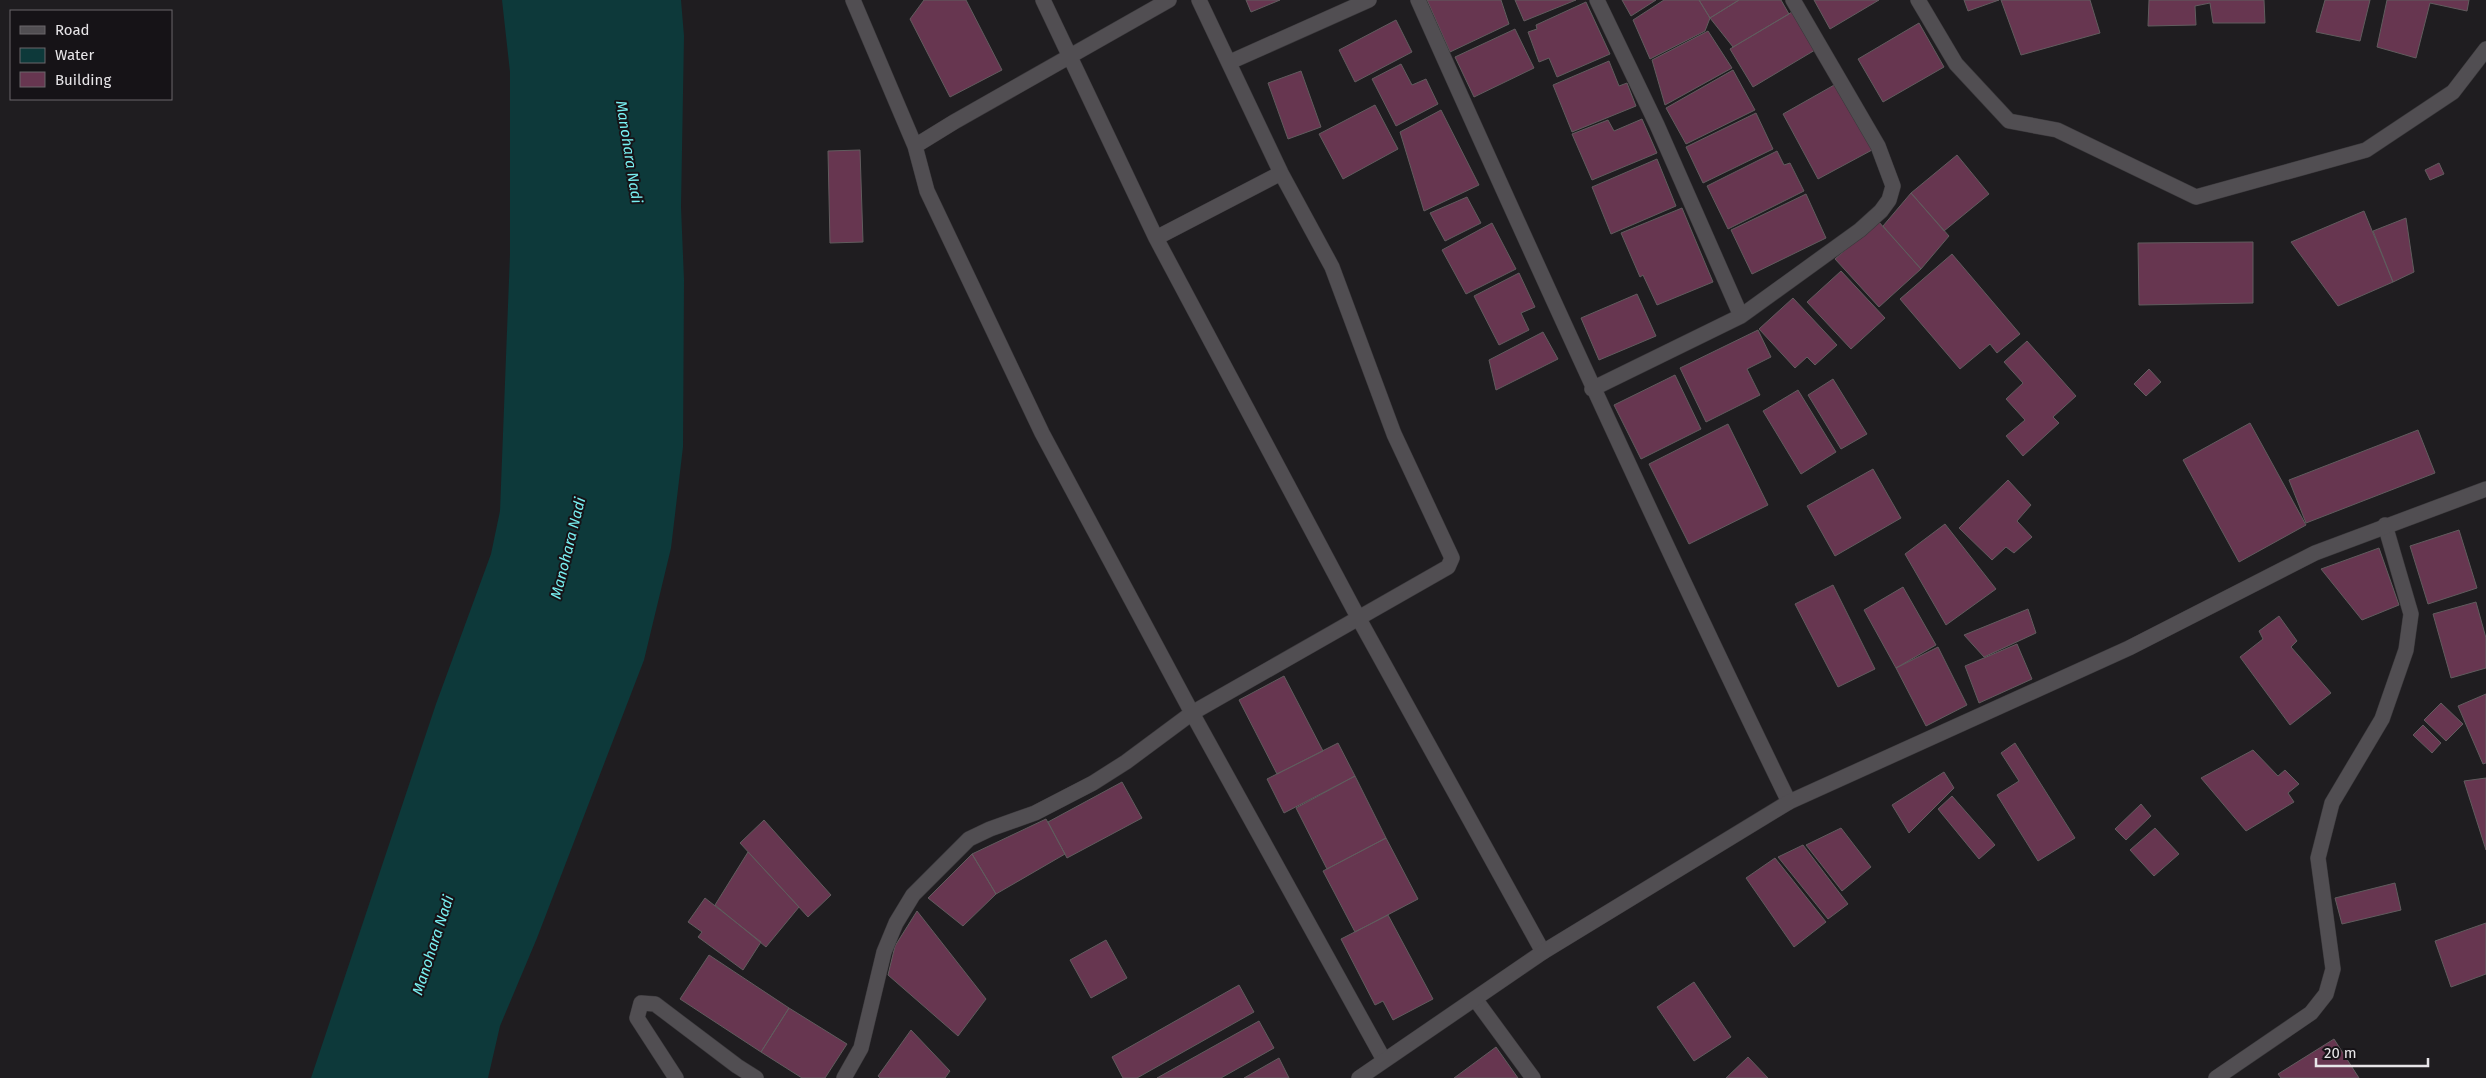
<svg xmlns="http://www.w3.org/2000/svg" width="2486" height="1078" font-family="'Fira Sans',sans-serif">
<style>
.water{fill:#0d393a}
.building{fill:#673650;stroke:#615c5e}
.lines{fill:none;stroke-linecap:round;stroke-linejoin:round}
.minor-casing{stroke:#3a383b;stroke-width:16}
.tertiary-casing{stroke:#3a383b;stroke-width:16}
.minor{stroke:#514e52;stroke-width:15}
.tertiary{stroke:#514e52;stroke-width:15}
.labels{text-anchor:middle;stroke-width:4;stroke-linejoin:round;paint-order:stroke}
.water-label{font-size:15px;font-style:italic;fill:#79f0f2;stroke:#161317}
</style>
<rect width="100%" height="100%" fill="#1f1d20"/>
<!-- water -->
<path class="water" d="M 502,0 L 681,0 L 684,36 L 681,207 L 684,280 L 683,447 L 671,548 L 644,660 L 537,938 L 500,1026 L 488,1078 L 311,1078 L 436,704 L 491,554 L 500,511 L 510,254 L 510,72 Z"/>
<!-- building -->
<path class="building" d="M 924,0 L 966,0 L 1002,70 L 950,97 L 910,19 Z
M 1246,0 L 1280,0 L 1251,12 Z
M 1427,0 L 1501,0 L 1509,24 L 1450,52 Z
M 1515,0 L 1576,0 L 1524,21 Z
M 1622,0 L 1656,0 L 1631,16 Z
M 1664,0 L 1699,0 L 1710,18 L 1705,31 L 1650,59 L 1633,20 Z
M 1699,0 L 1739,0 L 1710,18 Z
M 1739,0 L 1781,0 L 1789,14 L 1733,47 L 1710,18 Z
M 1814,0 L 1879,0 L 1830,29 Z
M 1964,0 L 1999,0 L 1968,11 Z
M 2001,0 L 2090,0 L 2100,33 L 2021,55 Z
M 2149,0 L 2264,0 L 2265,23 L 2213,23 L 2210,3 L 2195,6 L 2196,25 L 2148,26 Z
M 2325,0 L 2370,0 L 2360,41 L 2316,32 Z
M 2387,0 L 2469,0 L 2467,11 L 2430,3 L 2416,58 L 2377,47 Z
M 1586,2 L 1610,54 L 1557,77 L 1549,58 L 1539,62 L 1528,32 L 1537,29 L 1536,25 Z
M 1792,12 L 1815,50 L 1753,87 L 1730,49 Z
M 1396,20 L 1412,52 L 1355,82 L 1339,50 Z
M 1919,23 L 1944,67 L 1883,102 L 1858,59 Z
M 1515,29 L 1534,68 L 1474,97 L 1455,57 Z
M 1708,31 L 1732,68 L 1665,105 L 1652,60 Z
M 1609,61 L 1619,86 L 1627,83 L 1636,106 L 1572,132 L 1553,85 Z
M 1401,64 L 1412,85 L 1426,79 L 1438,104 L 1396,126 L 1372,79 Z
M 1733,70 L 1755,110 L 1686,144 L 1666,108 Z
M 1301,71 L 1321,127 L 1288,139 L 1268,83 Z
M 1836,84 L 1872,150 L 1818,179 L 1783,114 Z
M 1375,105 L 1398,149 L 1343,179 L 1319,134 Z
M 1441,110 L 1479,185 L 1424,211 L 1400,132 Z
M 1756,113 L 1773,149 L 1703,183 L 1686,147 Z
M 1642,119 L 1657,153 L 1592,180 L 1572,134 L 1608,120 L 1614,131 Z
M 860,150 L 863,242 L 830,243 L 828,151 Z
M 1777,151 L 1784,165 L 1790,163 L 1804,191 L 1728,229 L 1707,186 Z
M 1957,155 L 1989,194 L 1944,231 L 1911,193 Z
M 1657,159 L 1676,206 L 1611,234 L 1592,187 Z
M 2439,163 L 2444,174 L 2430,180 L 2425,170 Z
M 1911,193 L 1949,236 L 1921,269 L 1883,226 Z
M 1806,194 L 1826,238 L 1752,274 L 1731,230 Z
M 1467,197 L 1481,223 L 1445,241 L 1430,213 Z
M 1682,208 L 1713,282 L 1657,305 L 1643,275 L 1640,277 L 1621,233 Z
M 2364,211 L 2393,282 L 2338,306 L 2291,242 Z
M 2406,218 L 2414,272 L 2393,282 L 2373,231 Z
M 1878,221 L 1921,269 L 1879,307 L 1835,259 Z
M 1492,223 L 1516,269 L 1466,294 L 1442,250 Z
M 2253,242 L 2253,303 L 2139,305 L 2138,243 Z
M 1952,254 L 2020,334 L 1997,353 L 1990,344 L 1960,369 L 1900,299 Z
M 1841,271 L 1885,318 L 1851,349 L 1807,302 Z
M 1519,273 L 1535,307 L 1521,313 L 1529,330 L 1499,345 L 1474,296 Z
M 1637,294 L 1656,336 L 1599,360 L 1581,318 Z
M 1793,298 L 1837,345 L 1815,365 L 1807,357 L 1795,368 L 1759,329 Z
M 1758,330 L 1771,357 L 1747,369 L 1760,395 L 1706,422 L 1680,368 Z
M 1543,332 L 1558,359 L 1496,390 L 1489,360 Z
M 2027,341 L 2076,396 L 2053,417 L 2059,423 L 2023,456 L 2006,436 L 2025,420 L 2006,399 L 2023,383 L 2004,362 Z
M 2149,369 L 2161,382 L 2146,396 L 2134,384 Z
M 1675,375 L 1701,429 L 1641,459 L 1614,405 Z
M 1833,379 L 1867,434 L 1841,449 L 1808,395 Z
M 1798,390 L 1836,452 L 1801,474 L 1763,411 Z
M 2250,423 L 2306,525 L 2239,562 L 2183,460 Z
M 1728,424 L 1768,505 L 1689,544 L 1649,464 Z
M 2418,430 L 2435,473 L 2306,523 L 2289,480 Z
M 1873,469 L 1901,518 L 1835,556 L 1807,506 Z
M 2008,480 L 2031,505 L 2017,521 L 2032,537 L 2014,553 L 2006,547 L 1992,560 L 1959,528 Z
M 1945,524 L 1996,589 L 1946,625 L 1905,554 Z
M 2459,530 L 2477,588 L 2428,604 L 2410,546 Z
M 2379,548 L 2399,605 L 2362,620 L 2321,569 Z
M 1833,585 L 1875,669 L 1838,687 L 1795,604 Z
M 1903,587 L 1936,645 L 1896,668 L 1864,610 Z
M 2476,602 L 2486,638 L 2486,668 L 2451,678 L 2433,614 Z
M 2028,609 L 2036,633 L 1984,657 L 1964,635 Z
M 2279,616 L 2297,641 L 2291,647 L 2331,693 L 2290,725 L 2240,657 L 2263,639 L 2259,631 Z
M 2017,644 L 2032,679 L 1979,703 L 1965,666 Z
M 1938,647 L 1967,705 L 1926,726 L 1896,668 Z
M 1284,676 L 1323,751 L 1277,774 L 1239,700 Z
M 2486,694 L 2486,763 L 2483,764 L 2458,706 Z
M 2441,703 L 2463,724 L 2446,741 L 2424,720 Z
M 2423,725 L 2441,743 L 2432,753 L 2413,735 Z
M 1338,743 L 1355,776 L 1284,813 L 1267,779 Z
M 2015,743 L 2075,838 L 2038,861 L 1997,795 L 2019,781 L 2001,753 Z
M 2253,750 L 2278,776 L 2285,770 L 2299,784 L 2288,793 L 2294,802 L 2246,831 L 2201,778 Z
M 1944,772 L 1954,788 L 1909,833 L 1892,805 Z
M 1355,776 L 1386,838 L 1327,869 L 1296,808 Z
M 2486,778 L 2486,850 L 2464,781 Z
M 1122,782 L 1142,818 L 1067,858 L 1048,822 Z
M 1952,796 L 1995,845 L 1979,859 L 1938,809 Z
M 2141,804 L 2151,816 L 2126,840 L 2115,829 Z
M 1046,819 L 1065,854 L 996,894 L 972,854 Z
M 764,820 L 831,895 L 808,917 L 740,843 Z
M 1841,828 L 1871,867 L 1842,891 L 1806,845 Z
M 2155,828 L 2179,854 L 2154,876 L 2130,850 Z
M 1386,838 L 1418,899 L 1355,932 L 1323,871 Z
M 1803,845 L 1848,904 L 1828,919 L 1778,857 Z
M 748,852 L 799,907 L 766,947 L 715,905 Z
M 972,854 L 996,894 L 963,926 L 928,898 Z
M 1775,858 L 1826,922 L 1794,947 L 1746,878 Z
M 2395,883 L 2401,910 L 2342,924 L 2335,898 Z
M 705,898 L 761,942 L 743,970 L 698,937 L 702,932 L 688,922 Z
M 917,911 L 986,999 L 958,1036 L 888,975 L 895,946 Z
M 1388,915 L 1433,999 L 1393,1020 L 1383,1001 L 1375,1005 L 1341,939 Z
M 2486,923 L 2486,974 L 2451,987 L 2435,941 Z
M 1106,940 L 1127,978 L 1091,998 L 1070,960 Z
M 709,955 L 789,1008 L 761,1052 L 680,999 Z
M 1694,982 L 1731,1037 L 1694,1061 L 1657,1007 Z
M 1239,985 L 1254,1012 L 1137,1078 L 1123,1078 L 1112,1057 Z
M 789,1008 L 847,1044 L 825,1078 L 802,1078 L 761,1052 Z
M 1259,1021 L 1274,1048 L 1221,1078 L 1157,1078 Z
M 911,1030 L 950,1071 L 945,1078 L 880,1078 L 878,1076 Z
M 2334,1039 L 2359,1078 L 2281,1078 L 2278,1074 Z
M 1496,1047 L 1518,1078 L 1454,1078 Z
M 1748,1057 L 1768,1078 L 1726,1078 Z
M 1279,1058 L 1289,1078 L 1244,1078 Z"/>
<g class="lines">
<!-- minor casing -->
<g class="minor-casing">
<path id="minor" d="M 853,0 L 915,146
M 1043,0 L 1156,238 L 1359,619 L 1543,952
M 1169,0 L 954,122 L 915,146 L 927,191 L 1042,433 L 1192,713 L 1384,1060
M 1418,0 C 1538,269 1660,537 1789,802
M 1597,0 L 1657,125 L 1741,316
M 1918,0 L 1956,64 L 2009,121 L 2057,130 L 2196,197 L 2366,150 L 2453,92 L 2486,49
M 1230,62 L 1369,0
M 1156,238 L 1281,173
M 1592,389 L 1741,316 L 1860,230 L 1881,211 L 1889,200 L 1893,186 L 1878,146 L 1793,0
M 1475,999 L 1533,1078
M 676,1078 L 637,1018 L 641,1003 L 655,1004 L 737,1066 L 756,1078
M 844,1078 L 861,1048 L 884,952 L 896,923 L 913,895 L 969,839 L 990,829 L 1035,813 L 1093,783 L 1126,762 L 1192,713 L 1448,567 L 1452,558 L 1394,434 L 1332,267 L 1281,173 L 1199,0
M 2216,1078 L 2311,1013 L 2326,994 L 2333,969 L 2318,858 L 2332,803 L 2382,719 L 2406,650 L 2411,614 L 2385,525"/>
</g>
<!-- tertiary casing -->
<g class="tertiary-casing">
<path id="tertiary" d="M 1359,1078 L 1543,952 L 1789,802 L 2129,648 L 2315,553 L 2486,489"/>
</g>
<!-- minor -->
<use href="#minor" class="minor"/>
<!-- tertiary -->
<use href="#tertiary" class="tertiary"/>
</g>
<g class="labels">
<!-- water labels -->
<g class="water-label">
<text transform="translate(629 152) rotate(81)" y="5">Manohara Nadi</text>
<text transform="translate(568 548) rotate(-76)" y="5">Manohara Nadi</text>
<text transform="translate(433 945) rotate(-72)" y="5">Manohara Nadi</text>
</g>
</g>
<!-- legend -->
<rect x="10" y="10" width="162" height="90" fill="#161317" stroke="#6a676b"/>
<rect x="20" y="26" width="25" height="8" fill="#514e52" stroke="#6a676b"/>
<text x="55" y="35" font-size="15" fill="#e7e5e8">Road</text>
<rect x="20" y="48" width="25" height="15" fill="#0d393a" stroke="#6a676b"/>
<text x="55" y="60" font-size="15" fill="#e7e5e8">Water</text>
<rect x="20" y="72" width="25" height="15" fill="#673650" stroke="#6a676b"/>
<text x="55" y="85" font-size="15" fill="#e7e5e8">Building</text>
<!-- scale -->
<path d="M2316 1058v8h112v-8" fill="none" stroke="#e7e5e8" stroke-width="2.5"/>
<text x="2324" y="1058" font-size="15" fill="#e7e5e8" stroke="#161317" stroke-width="4" paint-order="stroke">20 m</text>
</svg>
